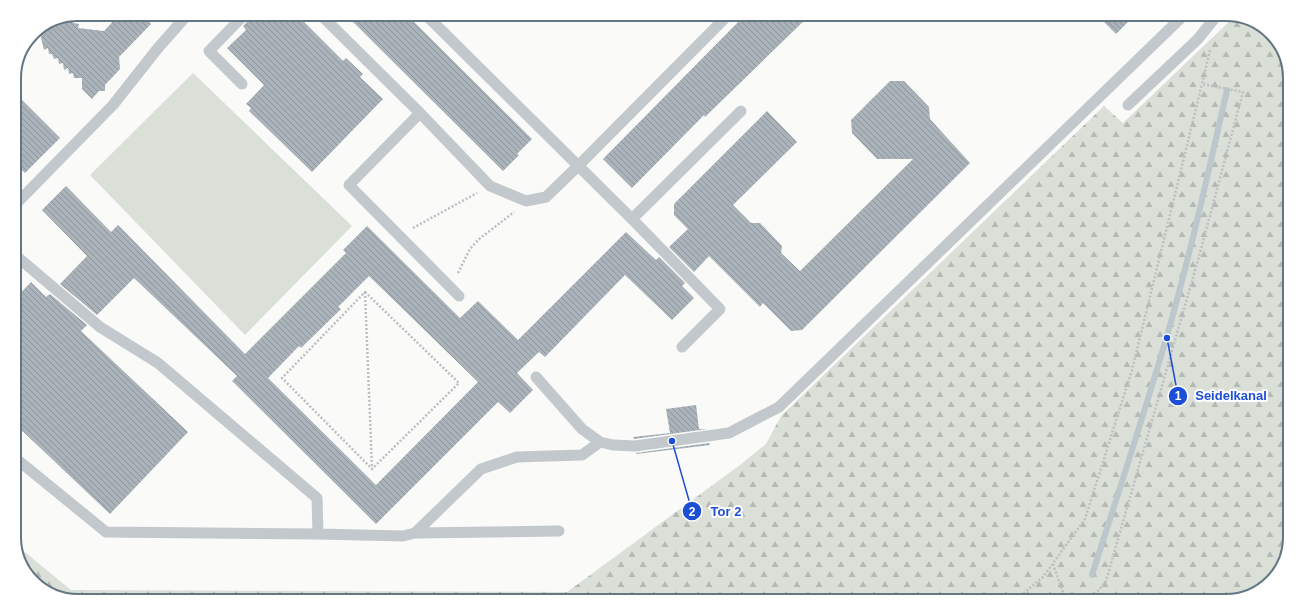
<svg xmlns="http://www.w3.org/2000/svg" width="1304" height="615" font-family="Helvetica,sans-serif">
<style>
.forest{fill:url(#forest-firs)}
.pitch{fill:#dadfd7}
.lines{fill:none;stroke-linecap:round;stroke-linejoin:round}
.stream{stroke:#bbc7cb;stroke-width:6}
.building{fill:url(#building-back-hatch);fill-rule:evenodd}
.path{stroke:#bbbfc2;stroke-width:2.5;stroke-dasharray:2 2;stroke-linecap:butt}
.service{stroke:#c3c8cc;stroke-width:11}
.rim{fill:none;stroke:#657683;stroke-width:2}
.leader{fill:none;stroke:#1d4ed8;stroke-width:1.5}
.callout-dot{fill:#1d4ed8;stroke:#fff;stroke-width:1.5}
.mark-label{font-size:12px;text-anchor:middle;font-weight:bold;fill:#fff}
.callout-label{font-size:13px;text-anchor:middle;font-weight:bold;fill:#1d4ed8;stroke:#fff;stroke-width:4;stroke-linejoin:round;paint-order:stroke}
</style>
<defs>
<pattern id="forest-firs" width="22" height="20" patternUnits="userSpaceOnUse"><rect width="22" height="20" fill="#dadfd7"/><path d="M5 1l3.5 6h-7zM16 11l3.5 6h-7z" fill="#b4b9b4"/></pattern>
<pattern id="building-back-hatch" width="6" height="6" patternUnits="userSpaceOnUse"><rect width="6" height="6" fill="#aab3b9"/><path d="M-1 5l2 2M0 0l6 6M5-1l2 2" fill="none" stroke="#8e969c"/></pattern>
</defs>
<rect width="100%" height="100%" fill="#fafaf8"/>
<!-- forest -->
<path class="forest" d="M 1235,16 L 1254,21 L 1279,42 L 1290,74 L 1290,537 L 1283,565 L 1261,590 L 1226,601 L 78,601 L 50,594 L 25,573 L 15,544 L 71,590 L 567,592 L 740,465 L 766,444 L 781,416 L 1104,106 L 1123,123 Z"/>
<!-- pitch -->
<path class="pitch" d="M 193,73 L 352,226 L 245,335 L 90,175 Z"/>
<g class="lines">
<!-- stream -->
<path class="stream" d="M 1092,575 C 1117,497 1143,418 1166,339 C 1190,257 1208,173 1227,90"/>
</g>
<!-- building -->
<path class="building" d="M 120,14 L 140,14 L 151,24 L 119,57 L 120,69 L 105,85 L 105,91 L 99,91 L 92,99 L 82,89 L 82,78 L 74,78 L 73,73 L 69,74 L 68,68 L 64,70 L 63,63 L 59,64 L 58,58 L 54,59 L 52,54 L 49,54 L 48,48 L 44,50 L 39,30 L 75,15 L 73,23 L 79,24 L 78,28 L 104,31 Z
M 255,14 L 296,14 L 343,61 L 346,58 L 363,74 L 360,77 L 383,99 L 312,172 L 249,111 L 251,108 L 246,104 L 264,85 L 227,48 L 246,30 L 243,26 Z
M 345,14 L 406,14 L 532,139 L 517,154 L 519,155 L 503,171 Z
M 746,14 L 811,14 L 705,117 L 704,115 L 632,188 L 603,159 Z
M 1096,14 L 1136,14 L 1116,34 Z
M 890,81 L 904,81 L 929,107 L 930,119 L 970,163 L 802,330 L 791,331 L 763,303 L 760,307 L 709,256 L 694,272 L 669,247 L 688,229 L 674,215 L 674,204 L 767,111 L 797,142 L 733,205 L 751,223 L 760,223 L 782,246 L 781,253 L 800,271 L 913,159 L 877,159 L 852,133 L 851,120 Z
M 14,92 L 60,138 L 25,173 L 14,162 Z
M 66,186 L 111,232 L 118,225 L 245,354 L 346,253 L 343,250 L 367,226 L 460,318 L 478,301 L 518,340 L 626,232 L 656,260 L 659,257 L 685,283 L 682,286 L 694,298 L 672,320 L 625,275 L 545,357 L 539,352 L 517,373 L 533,390 L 510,413 L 498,402 L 376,524 L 232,381 L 237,376 L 134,278 L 97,315 L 60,284 L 87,256 L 42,210 ZM 369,276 L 478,382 L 376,485 L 268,378 L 299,346 L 301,348 L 341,309 L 338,307 Z
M 31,282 L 46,297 L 50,294 L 87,325 L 81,331 L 188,432 L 110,514 L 14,423 L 14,300 Z
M 696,405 L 699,429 L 707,429 L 634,439 L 633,437 L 670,433 L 666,409 Z
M 709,443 L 710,445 L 636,454 L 636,453 Z"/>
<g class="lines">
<!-- path -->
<path class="path" d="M 413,228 L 477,193
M 458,273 L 470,249 L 478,240 L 514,212
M 365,292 L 459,383 L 372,469 L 282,378 Z
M 365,292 L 372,468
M 1053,564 L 1066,601
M 145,601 L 163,595 L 257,596 L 272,601
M 601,601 L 618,595 L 663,601
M 1014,601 L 1043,577 L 1085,519 L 1132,370 L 1202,84
M 1090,601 L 1106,581 L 1200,253 L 1243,92 L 1202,84 L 1210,50
M 1200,601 L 1246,595"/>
<!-- service -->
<path class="service" d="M 320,14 L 420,113
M 425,14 L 632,219 L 720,309 L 682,347
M 242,84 L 209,51 L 245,14
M 1128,105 L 1198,39 L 1218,14
M 14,206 L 113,105 L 158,48 L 188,14
M 632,219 L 741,111
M 14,254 L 100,327 L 158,363 L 317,498 L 318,534 L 403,536 L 415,533 L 559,531
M 459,296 L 349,185 L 420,113 L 490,186 L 526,201 L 546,197 L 579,165 L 729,14
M 536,377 L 582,429 L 600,442 L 613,445 L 635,446 L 729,433 L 779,407 L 1185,14
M 14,457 L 106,532 L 318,534
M 415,533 L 481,469 L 517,457 L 582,455 L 600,442"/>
</g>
<!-- crop -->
<path d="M0 0H1304V615H0ZM78 21H1226A57 57 0 0 1 1283 78V537A57 57 0 0 1 1226 594H78A57 57 0 0 1 21 537V78A57 57 0 0 1 78 21Z" fill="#fff" fill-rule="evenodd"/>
<path class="rim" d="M78 21H1226A57 57 0 0 1 1283 78V537A57 57 0 0 1 1226 594H78A57 57 0 0 1 21 537V78A57 57 0 0 1 78 21Z"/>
<!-- callouts -->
<path class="leader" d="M1167 338L1178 396M672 441L692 511"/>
<g class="callout-dot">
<circle cx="1167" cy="338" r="4"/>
<circle cx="672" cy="441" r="4"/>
<circle cx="1178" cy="396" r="10"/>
<circle cx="692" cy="511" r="10"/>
</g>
<g class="mark-label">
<text x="1178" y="400">1</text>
<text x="692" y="516">2</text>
</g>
<g class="callout-label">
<text x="1231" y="400">Seidelkanal</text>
<text x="726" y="516">Tor 2</text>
</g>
</svg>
